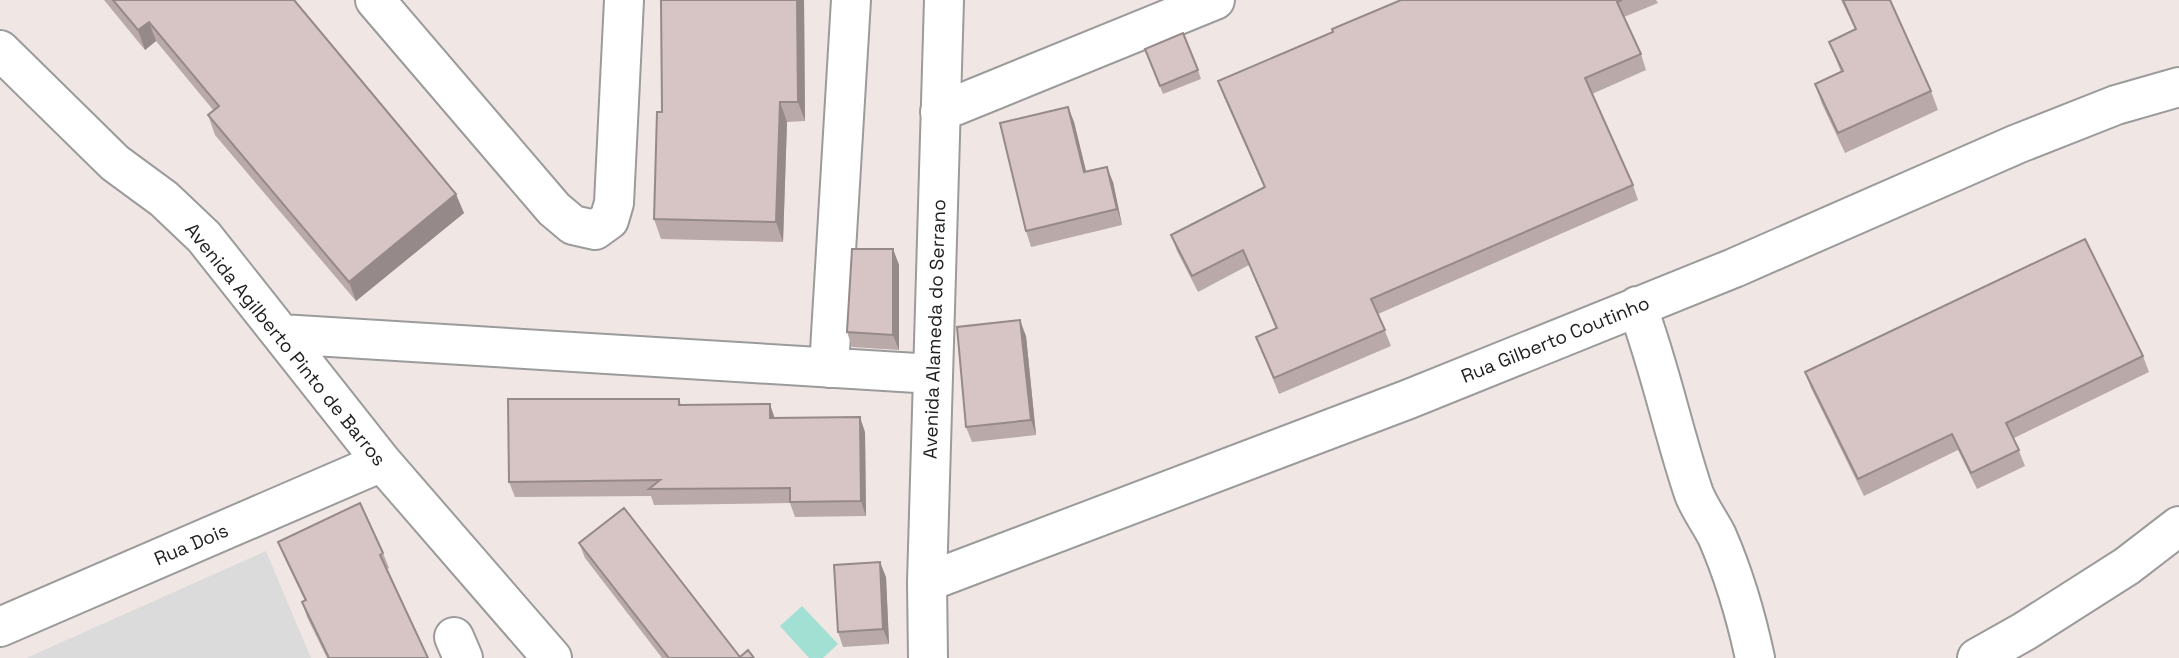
<svg xmlns="http://www.w3.org/2000/svg" width="2179" height="658" font-family="'Space Grotesk',sans-serif">
<style>
.residential{fill:#dcdbdc}
.water{fill:#a2e0d4}
.lines{fill:none;stroke-linecap:round;stroke-linejoin:round}
.minor-casing{stroke:#9b9b9b;stroke-width:42}
.minor{stroke:#fff;stroke-width:38}
.wall{fill:#b9a9a9}
.shaded-wall{fill:#968989}
.building{fill:#d7c4c4;stroke:#968989;stroke-width:2}
.labels{text-anchor:middle;stroke-width:5;stroke-linejoin:round;paint-order:stroke}
.street-label{font-size:19px;fill:#1e1e1e;stroke:#fff}
</style>
<rect width="100%" height="100%" fill="#f0e7e4"/>
<!-- residential -->
<path class="residential" d="M 266,551 L 311,658 L 26,658 Z"/>
<!-- water -->
<path class="water" d="M 802,606 L 838,644 L 823,658 L 809,658 L 780,626 Z"/>
<g class="lines">
<!-- minor casing -->
<g class="minor-casing">
<path id="minor" d="M 375,0 L 554,209 L 573,225 L 595,230 L 609,220 L 614,203 L 624,0
M 0,50 L 115,163 L 164,199 L 204,237 L 382,462 L 552,658
M 940,112 L 1215,0
M 1637,306 C 1660,367 1673,432 1694,494 C 1700,509 1710,522 1717,536 C 1734,575 1746,616 1755,658
M 281,334 L 933,374
M 829,368 L 851,0
M 927,582 L 1409,399 L 1734,268 L 2017,144 L 2116,105 L 2179,87
M 0,627 L 382,462
M 454,637 L 463,658
M 928,658 L 927,582 L 944,0
M 1977,658 L 2025,631 L 2127,566 L 2179,526"/>
</g>
<!-- minor -->
<use href="#minor" class="minor"/>
</g>
<!-- wall -->
<path class="wall" d="M 104,0 L 294,0 L 464,213 L 356,301 L 215,135 L 208,115 L 214,111 L 156,41 L 145,50 Z
M 804,0 L 805,121 L 787,122 L 783,242 L 661,239 L 654,219 L 662,112 Z
M 1401,0 L 1656,0 L 1658,3 L 1624,17 L 1641,54 L 1646,70 L 1592,94 L 1633,185 L 1638,200 L 1378,314 L 1391,346 L 1279,394 L 1256,337 L 1276,329 L 1249,265 L 1198,292 L 1177,251 L 1171,235 L 1264,187 L 1224,97 L 1218,81 L 1333,32 Z
M 1841,0 L 1890,0 L 1931,91 L 1938,110 L 1845,153 L 1822,104 L 1815,84 L 1841,72 L 1829,42 L 1855,29 Z
M 1148,57 L 1198,70 L 1201,79 L 1163,94 Z
M 1068,107 L 1074,122 L 1086,172 L 1113,182 L 1122,225 L 1031,247 L 1026,231 Z
M 893,249 L 899,265 L 899,350 L 852,347 L 847,332 Z
M 1026,336 L 1036,435 L 972,442 L 966,427 Z
M 2143,356 L 2149,372 L 2014,438 L 2025,466 L 1977,489 L 1958,450 L 1864,496 L 1811,388 L 1805,372 Z
M 679,399 L 681,405 L 865,432 L 866,516 L 795,517 L 790,503 L 654,505 L 651,496 L 515,497 L 509,482 Z
M 278,542 L 383,553 L 389,568 L 387,569 L 428,658 L 327,658 L 307,617 L 302,602 L 305,601 L 284,557 Z
M 579,543 L 740,657 L 754,658 L 662,658 L 585,558 Z
M 886,577 L 889,644 L 843,647 L 838,632 Z"/>
<!-- shaded-wall -->
<path class="shaded-wall" d="M 797,0 L 804,0 L 805,121 L 798,102 Z
M 149,22 L 156,41 L 145,50 L 138,30 Z
M 780,102 L 787,122 L 783,242 L 776,222 Z
M 1068,107 L 1074,122 L 1090,187 L 1084,172 Z
M 1107,167 L 1113,182 L 1122,225 L 1117,209 Z
M 456,194 L 464,213 L 356,301 L 349,282 Z
M 893,249 L 899,265 L 899,350 L 893,335 Z
M 1020,320 L 1026,336 L 1036,435 L 1031,420 Z
M 770,404 L 775,419 L 770,418 Z
M 860,417 L 865,432 L 866,516 L 861,501 Z
M 880,562 L 886,577 L 889,644 L 883,629 Z"/>
<!-- building -->
<path class="building" d="M 113,0 L 294,0 L 456,194 L 349,282 L 208,115 L 219,106 L 149,22 L 138,30 Z
M 661,0 L 797,0 L 798,102 L 780,102 L 776,222 L 654,219 L 657,112 L 662,112 Z
M 1401,0 L 1622,0 L 1617,2 L 1641,54 L 1585,78 L 1633,185 L 1371,299 L 1385,330 L 1274,378 L 1256,337 L 1277,328 L 1243,250 L 1192,276 L 1171,235 L 1265,187 L 1218,81 L 1333,32 L 1332,29 Z
M 1843,0 L 1890,0 L 1931,91 L 1838,133 L 1815,84 L 1843,71 L 1829,42 L 1856,29 Z
M 1183,33 L 1198,70 L 1160,86 L 1145,49 Z
M 1068,107 L 1084,172 L 1107,167 L 1117,209 L 1026,231 L 1000,123 Z
M 2085,239 L 2143,356 L 2006,423 L 2019,450 L 1971,473 L 1952,434 L 1858,479 L 1805,372 Z
M 852,249 L 893,249 L 893,335 L 847,332 Z
M 1020,320 L 1031,420 L 966,427 L 957,327 Z
M 508,399 L 679,399 L 679,405 L 770,404 L 770,418 L 860,417 L 861,501 L 790,502 L 790,488 L 649,489 L 660,480 L 509,482 Z
M 360,503 L 383,553 L 380,555 L 428,658 L 329,658 L 302,602 L 306,600 L 278,542 Z
M 624,508 L 740,657 L 748,650 L 754,658 L 669,658 L 579,543 Z
M 880,562 L 883,629 L 838,632 L 834,565 Z"/>
<g class="labels">
<!-- street labels -->
<g class="street-label">
<text transform="translate(934 329) rotate(-88)" y="7">Avenida Alameda do Serrano</text>
<text transform="translate(1555 339) rotate(-22)" y="7">Rua Gilberto Coutinho</text>
<text transform="translate(286 344) rotate(51)" y="7">Avenida Agilberto Pinto de Barros</text>
<text transform="translate(191 544) rotate(-23)" y="7">Rua Dois</text>
</g>
</g>
</svg>
